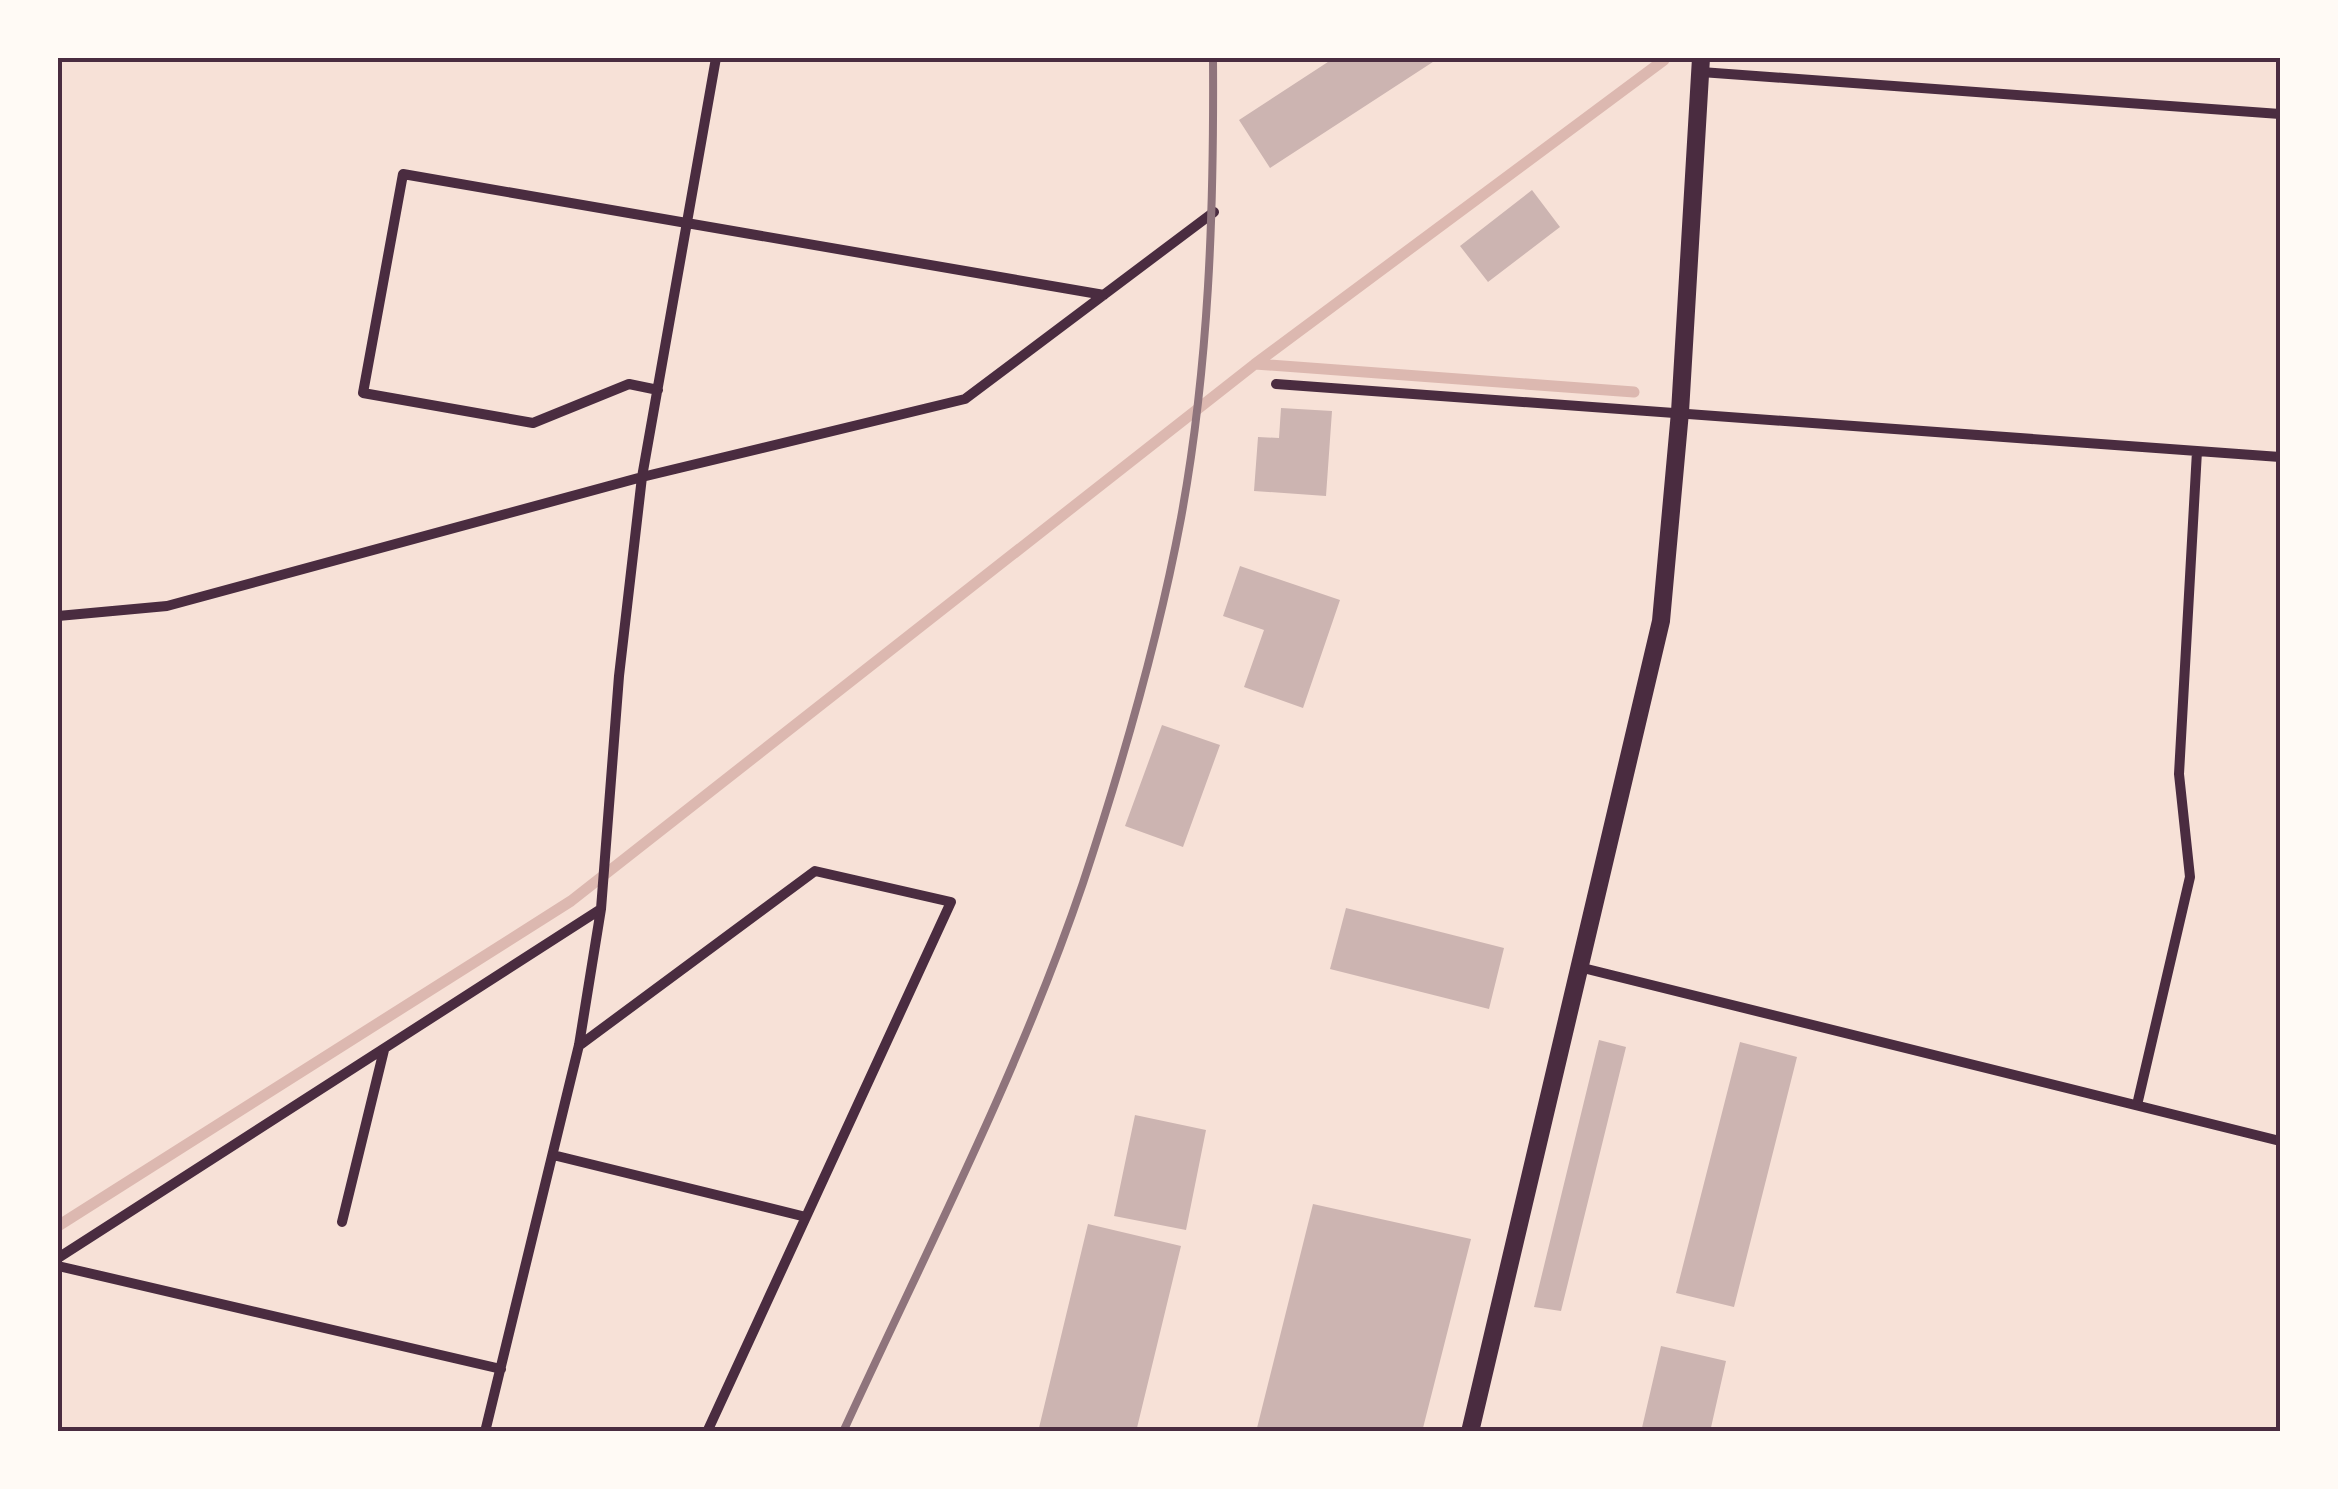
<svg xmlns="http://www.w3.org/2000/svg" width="2338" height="1489" font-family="Cabin,sans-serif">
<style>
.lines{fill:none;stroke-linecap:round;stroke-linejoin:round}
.stream{stroke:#dcb8b0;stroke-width:11}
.building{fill:#ccb4b1}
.minor{stroke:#4a2c40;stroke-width:10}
.tertiary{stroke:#4a2c40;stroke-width:18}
.rail{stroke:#8f747c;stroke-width:8}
.neatline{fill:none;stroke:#4a2c40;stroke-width:4}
</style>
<rect width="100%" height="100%" fill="#f7e1d7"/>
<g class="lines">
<!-- stream -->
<path class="stream" d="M 1255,364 L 1634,392
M 58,1226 L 571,901 L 1255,364 L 1664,60"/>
</g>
<!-- building -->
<path class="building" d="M 1334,58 L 1439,58 L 1270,168 L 1239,120 Z
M 1532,190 L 1560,227 L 1488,282 L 1460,246 Z
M 1281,408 L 1332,411 L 1326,496 L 1254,491 L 1258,437 L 1279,438 Z
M 1240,566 L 1340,600 L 1303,708 L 1244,687 L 1264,630 L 1223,616 Z
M 1162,725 L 1220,745 L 1183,847 L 1125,826 Z
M 1346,908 L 1504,948 L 1489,1009 L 1330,969 Z
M 1599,1040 L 1626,1047 L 1561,1311 L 1534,1307 Z
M 1740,1042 L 1797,1057 L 1734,1307 L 1676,1293 Z
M 1135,1115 L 1206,1130 L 1186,1230 L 1114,1216 Z
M 1313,1204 L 1471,1239 L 1422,1432 L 1256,1432 Z
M 1088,1224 L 1181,1246 L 1136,1432 L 1038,1432 Z
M 1661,1346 L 1726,1361 L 1710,1432 L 1641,1432 Z"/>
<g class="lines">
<!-- minor -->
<path class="minor" d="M 1701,72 L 2280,114
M 1276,384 L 2280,457
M 658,390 L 629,384 L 533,423 L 363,393 L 403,174 L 1104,295
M 58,616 L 167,606 L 642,477 L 965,399 L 1214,212
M 1583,968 L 2280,1141
M 580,1045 L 815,871 L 951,902 L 707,1432
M 2137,1105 L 2190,877 L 2179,774 L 2197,451
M 553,1155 L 806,1217
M 342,1222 L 384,1050
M 58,1258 L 601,909
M 58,1266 L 501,1369
M 485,1432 L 579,1045 L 601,909 L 619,676 L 642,477 L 716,58"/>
<!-- tertiary -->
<path class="tertiary" d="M 1470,1432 L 1661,621 L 1680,412 L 1701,58"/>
<!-- rail -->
<path class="rail" d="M 843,1432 C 926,1251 1019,1072 1083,883 C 1122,765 1158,641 1181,518 C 1209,365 1214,212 1213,58"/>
</g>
<!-- border -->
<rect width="2338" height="1489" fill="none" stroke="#fffaf5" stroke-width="120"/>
<rect x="60" y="60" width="2218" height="1369" class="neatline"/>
</svg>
